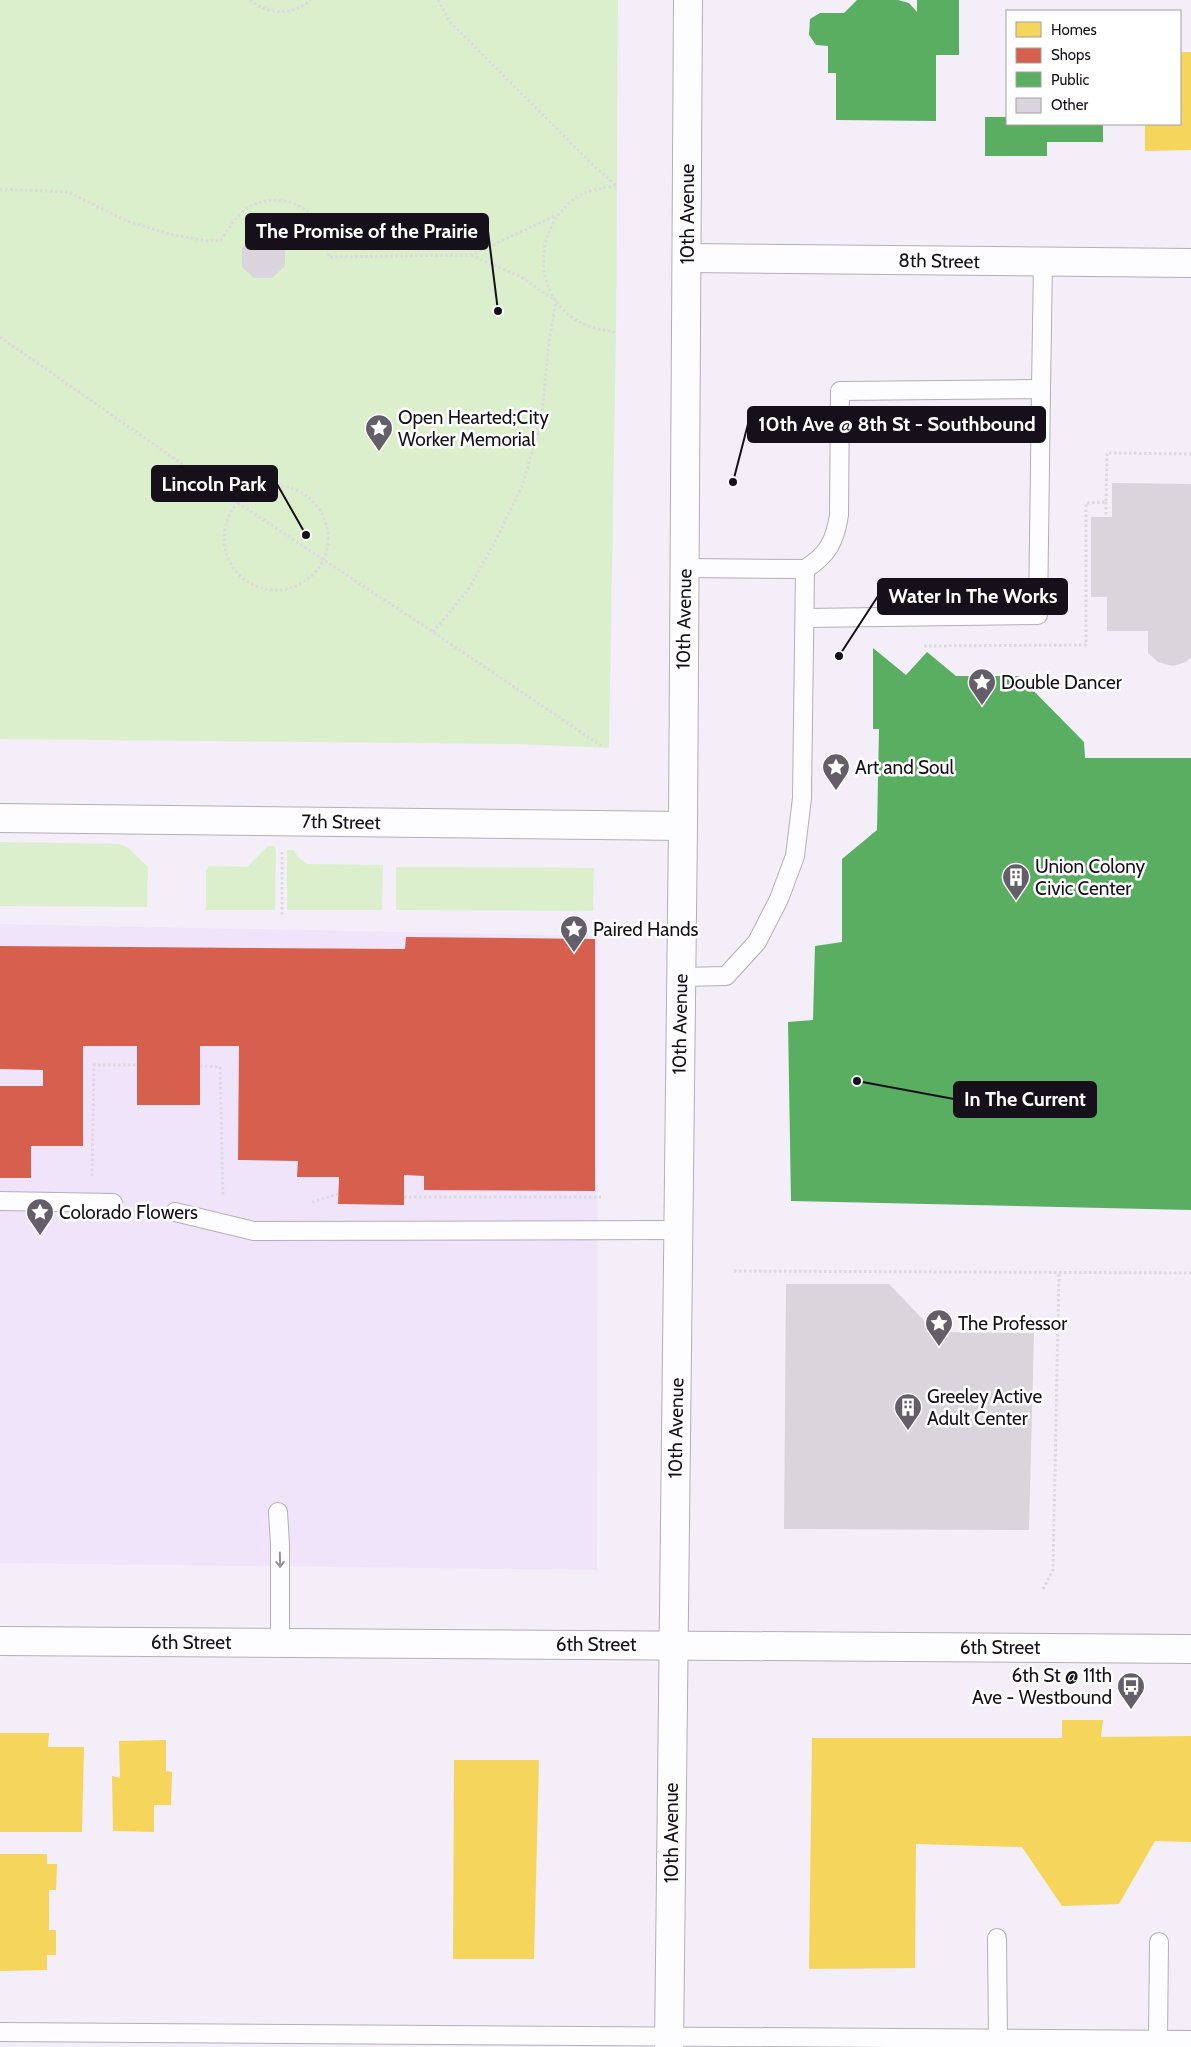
<svg xmlns="http://www.w3.org/2000/svg" width="1191" height="2047" font-family="Cabin,sans-serif">
<rect width="100%" height="100%" fill="#f3eef8"/>
<polygon fill="#f0e4fb" points="0,924 598,936 597,1570 0,1563"/>
<g fill="#dcefcd">
<polygon points="0,0 618,0 616,332 609,748 517,744 0,739"/>
<polygon points="0,842 119,844 127,847 148,867 147,907 0,906"/>
<polygon points="268,846 274,846 276,850 275,910 206,910 206,870 209,866 247,867"/>
<polygon points="287,850 294,850 297,856 307,864 383,865 382,910 287,910"/>
<polygon points="396,867 594,868 593,911 396,910"/>
</g>
<g fill="#f6d55c">
<polygon points="1180,52 1191,52 1191,150 1145,151 1145,124 1180,124"/>
<polygon points="1062,1720 1103,1720 1101,1737 1191,1736 1191,1842 1155,1841 1119,1904 1062,1906 1022,1847 916,1844 915,1968 809,1969 812,1738 1062,1738"/>
<polygon points="0,1733 49,1733 48,1747 84,1747 82,1832 0,1832"/>
<polygon points="166,1740 166,1771 172,1772 171,1805 154,1805 154,1832 113,1831 112,1776 120,1778 119,1741"/>
<polygon points="454,1760 539,1760 534,1959 453,1959"/>
<polygon points="0,1854 47,1854 47,1864 57,1864 56,1890 49,1890 49,1930 56,1930 56,1955 47,1955 47,1970 0,1971"/>
</g>
<polygon fill="#d6604d" points="406,937 595,939 595,1191 424,1190 424,1176 404,1175 404,1205 338,1204 339,1177 297,1177 298,1161 238,1160 239,1046 200,1046 200,1105 137,1105 137,1046 83,1046 83,1146 31,1146 31,1178 0,1178 0,1086 43,1086 43,1070 0,1069 0,946 405,949"/>
<g fill="#5aae61">
<polygon points="857,0 898,0 909,3 917,12 917,0 959,0 959,55 936,55 936,121 836,120 836,73 828,73 828,46 816,45 809,35 810,19 820,13 844,13"/>
<polygon points="985,117 1007,117 1007,124 1103,124 1103,142 1047,142 1047,156 985,156"/>
<polygon points="873,648 906,675 927,652 956,676 1019,676 1084,742 1085,758 1191,758 1191,1210 791,1201 788,1022 813,1020 815,946 842,942 842,859 877,830 879,729 873,729"/>
</g>
<g fill="#dad4dc">
<polygon points="254,237 274,237 285,250 285,266 272,278 254,278 242,267 242,248"/>
<polygon points="1112,483 1191,484 1191,657 1186,662 1173,666 1158,662 1148,653 1148,631 1107,631 1107,597 1091,597 1091,517 1112,517"/>
<polygon points="786,1284 889,1284 935,1332 1034,1333 1029,1530 784,1529"/>
</g>
<g fill="none" stroke-linecap="round" stroke-linejoin="round">
<g stroke="#b3afb8" stroke-width="20">
<g id="service">
<polyline points="1041,389 1043,262"/>
<path d="M805 569C828 555 835 541 839 515L840 391 1041 389 1038 615 805 618"/>
<polyline points="681,977 726,976 757,942 779,899 795,856 802,798 805,569 684,568"/>
<polyline points="0,1201 113,1203"/>
<polyline points="175,1212 254,1231 678,1230"/>
<polyline points="278,1512 280,1544 280,1642"/>
<polyline points="997,1938 998,2039"/>
<polyline points="0,2032 1191,2040"/>
<polyline points="1158,2040 1159,1942"/>
</g>
</g>
<g stroke="#b3afb8" stroke-width="30">
<g id="minor">
<polyline points="687,258 1191,263"/>
<polyline points="0,818 683,826"/>
<polyline points="0,1641 1191,1649"/>
<polyline points="669,2047 683,826 688,0"/>
</g>
</g>
<g stroke="#dcdade" stroke-width="3" stroke-dasharray="2.5 2.5" stroke-linecap="butt">
<path d="M250 0C268 15 292 16 311 0"/>
<polyline points="438,0 450,22 593,165 617,186"/>
<path d="M616 186C601 188 585 190 573 200 535 229 532 290 573 318 586 327 601 330 616 332"/>
<path d="M0 189 68 192 127 221 169 234 208 241 221 240C230 226 240 210 255 204 282 193 314 207 326 234 328 240 328 250 329 257L471 255 557 215"/>
<polyline points="0,337 238,503 433,632 603,747"/>
<circle cx="276" cy="538" r="52"/>
<polyline points="1106,502 1106,517"/>
<polyline points="433,632 468,590 496,540 522,486 541,422 549,343 556,301 521,277 471,255"/>
<polyline points="924,646 1086,645 1086,503 1106,502 1107,453 1191,454"/>
<polyline points="282,852 282,917"/>
<polyline points="200,1066 220,1067 223,1196"/>
<polyline points="92,1176 94,1065 137,1065"/>
<polyline points="404,1197 601,1197"/>
<polyline points="312,1202 338,1194"/>
<polyline points="734,1271 1191,1273"/>
<polyline points="1043,1589 1053,1570 1059,1273"/>
</g>
<use href="#service" stroke="#fdfcfe" stroke-width="18"/>
<use href="#minor" stroke="#fdfcfe" stroke-width="28"/>
</g>
<defs><path id="oneway-shaft" d="M-6 0H5M1.5-3L5.5 0L1.5 3" fill="none" stroke-width="1.6" stroke-linecap="round" stroke-linejoin="round" transform="scale(1.25)"/></defs>
<use stroke="#959297" href="#oneway-shaft" transform="translate(280 1560) rotate(89)"/>
<defs>
<g id="sight-pin" transform="scale(1.4375)"><path d="M0 17L-7.5 6A9.5 9.5 0 1 1 7.5 6Z" fill="#635e67" stroke="#fff"/><path d="M0-6L1.8-2.2L6-1.7L2.9 1.2L3.7 5.4L0 3.3L-3.7 5.4L-2.9 1.2L-6-1.7L-1.8-2.2Z" fill="#fff"/></g>
<g id="building-pin" transform="scale(1.4375)"><path d="M0 17L-7.5 6A9.5 9.5 0 1 1 7.5 6Z" fill="#635e67" stroke="#fff"/><path d="M-4-6H4V6H1V3H-1V6H-4ZM-2.5-4.3h1.7v1.8h-1.7ZM.8-4.3h1.7v1.8H.8ZM-2.5-1h1.7V.8h-1.7ZM.8-1h1.7V.8H.8Z" fill="#fff"/></g>
<g id="bus-pin" transform="scale(1.4375)"><path d="M0 17L-7.5 6A9.5 9.5 0 1 1 7.5 6Z" fill="#635e67" stroke="#fff"/><path d="M-5-6H5V4H4V6H2V4H-2V6H-4V4H-5ZM-3.5-4V0h7V-4ZM-3.5 1.2v1.5H-2V1.2ZM2 1.2v1.5H3.5V1.2Z" fill="#fff"/></g>
</defs>
<g fill-rule="evenodd">
<use href="#sight-pin" x="379" y="428"/>
<use href="#sight-pin" x="982" y="682"/>
<use href="#sight-pin" x="836" y="767"/>
<use href="#building-pin" x="1016" y="877"/>
<use href="#sight-pin" x="574" y="929"/>
<use href="#sight-pin" x="40" y="1212"/>
<use href="#sight-pin" x="939" y="1323"/>
<use href="#building-pin" x="908" y="1407"/>
<use href="#bus-pin" x="1131" y="1686"/>
</g>
<g text-anchor="middle" dominant-baseline="central" stroke-width="5" stroke-linejoin="round" paint-order="stroke">
<g font-size="19" fill="#151019" stroke="#fff">
<text transform="translate(687 214) rotate(-90)">10th Avenue</text>
<text transform="translate(939 261) rotate(1)">8th Street</text>
<text transform="translate(684 619) rotate(-89)">10th Avenue</text>
<text transform="translate(341 822) rotate(1)">7th Street</text>
<text transform="translate(680 1024) rotate(-89)">10th Avenue</text>
<text transform="translate(676 1428) rotate(-89)">10th Avenue</text>
<text x="191" y="1642">6th Street</text>
<text x="596" y="1644">6th Street</text>
<text x="1000" y="1647">6th Street</text>
<text transform="translate(671 1833) rotate(-90)">10th Avenue</text>
</g>
<g font-size="19" fill="#151019" stroke="#fff" text-anchor="start">
<text x="398" y="417">Open Hearted;City<tspan x="398" dy="22">Worker Memorial</tspan></text>
<text x="1001" y="682">Double Dancer</text>
<text x="855" y="767">Art and Soul</text>
<text x="1035" y="866">Union Colony<tspan x="1035" dy="22">Civic Center</tspan></text>
<text x="593" y="929">Paired Hands</text>
<text x="59" y="1212">Colorado Flowers</text>
<text x="958" y="1323">The Professor</text>
<text x="927" y="1396">Greeley Active<tspan x="927" dy="22">Adult Center</tspan></text>
<text x="1112" y="1675" text-anchor="end">6th St @ 11th<tspan x="1112" dy="22">Ave - Westbound</tspan></text>
</g>
</g>
<path fill="none" stroke="#151019" stroke-width="2" d="M498 311L488 231M733 482L748 424M306 535L277 484M839 656L878 596M857 1081L954 1099"/>
<g fill="#151019" stroke="#fff" stroke-width="2">
<circle cx="498" cy="311" r="5"/>
<circle cx="733" cy="482" r="5"/>
<circle cx="306" cy="535" r="5"/>
<circle cx="839" cy="656" r="5"/>
<circle cx="857" cy="1081" r="5"/>
</g>
<g fill="#151019" stroke="#151019" stroke-width="2">
<rect x="246" y="214" width="242" height="35" rx="5"/>
<rect x="748" y="407" width="297" height="35" rx="5"/>
<rect x="152" y="466" width="125" height="35" rx="5"/>
<rect x="878" y="579" width="189" height="35" rx="5"/>
<rect x="954" y="1082" width="142" height="35" rx="5"/>
</g>
<g font-size="20" text-anchor="middle" font-weight="bold" fill="#fff">
<text x="367" y="238">The Promise of the Prairie</text>
<text x="897" y="431">10th Ave @ 8th St - Southbound</text>
<text x="214" y="491">Lincoln Park</text>
<text x="973" y="603">Water In The Works</text>
<text x="1025" y="1106">In The Current</text>
</g>
<rect x="1006" y="10" width="175" height="115" fill="#ffffff" stroke="#a19fa3"/>
<rect x="1016" y="22" width="25" height="15" fill="#f6d55c" stroke="#a19fa3"/>
<text x="1051" y="35" font-size="15" fill="#151019">Homes</text>
<rect x="1016" y="48" width="25" height="15" fill="#d6604d" stroke="#a19fa3"/>
<text x="1051" y="60" font-size="15" fill="#151019">Shops</text>
<rect x="1016" y="72" width="25" height="15" fill="#5aae61" stroke="#a19fa3"/>
<text x="1051" y="85" font-size="15" fill="#151019">Public</text>
<rect x="1016" y="98" width="25" height="15" fill="#dad4dc" stroke="#a19fa3"/>
<text x="1051" y="110" font-size="15" fill="#151019">Other</text>
</svg>
